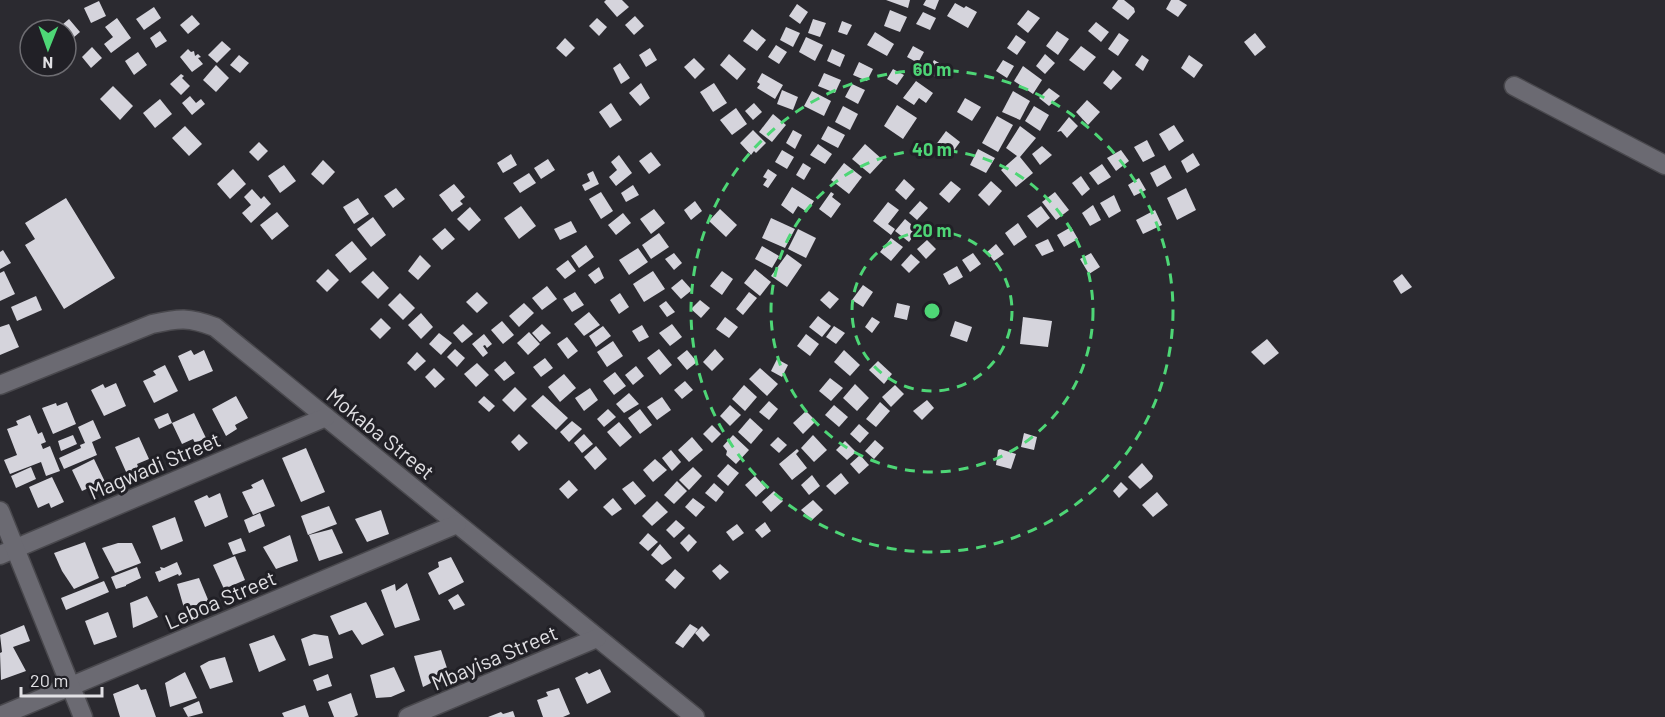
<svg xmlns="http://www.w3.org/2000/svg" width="1665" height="717" font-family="Barlow,sans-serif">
<rect width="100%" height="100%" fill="#2b2a30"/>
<g fill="#d5d4dc">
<polygon points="606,0 622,0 629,7 617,17 604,2"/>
<polygon points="886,0 910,0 908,8"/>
<polygon points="926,0 939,0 935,10 923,5"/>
<polygon points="1118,0 1124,0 1134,8 1135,12 1128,20 1112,8"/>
<polygon points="1171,0 1179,0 1187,5 1178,17 1166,9"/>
<polygon points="99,1 106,16 91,23 84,8"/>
<polygon points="955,3 964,8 966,6 977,12 968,28 947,16"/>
<polygon points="797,4 808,12 800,24 789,16"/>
<polygon points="154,7 161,18 144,30 136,19"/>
<polygon points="890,10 907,17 900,32 884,26"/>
<polygon points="1028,10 1040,18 1028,33 1017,24"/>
<polygon points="923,12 936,18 930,30 916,24"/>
<polygon points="192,15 200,24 188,34 180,25"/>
<polygon points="635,16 644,26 634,35 625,25"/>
<polygon points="117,18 131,38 111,53 104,44 113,37 105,27"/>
<polygon points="597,18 607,27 599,36 589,26"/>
<polygon points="69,19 80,32 66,44 66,30 56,30"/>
<polygon points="813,19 826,23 820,37 808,33"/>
<polygon points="842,21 852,25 847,35 838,32"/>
<polygon points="1096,22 1109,32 1101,42 1088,31"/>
<polygon points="786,27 800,33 793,47 780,40"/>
<polygon points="752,29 766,40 757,51 743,41"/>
<polygon points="160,31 167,41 156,48 150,38"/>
<polygon points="1057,31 1069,39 1058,55 1046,46"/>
<polygon points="875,32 894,44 887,56 867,45"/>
<polygon points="1119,33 1129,40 1118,56 1108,49"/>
<polygon points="1255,33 1266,47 1255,56 1244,42"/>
<polygon points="1016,35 1026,42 1017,55 1007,48"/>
<polygon points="806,37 823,45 815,61 799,52"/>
<polygon points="565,38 575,48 566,57 556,48"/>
<polygon points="222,41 231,49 217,63 208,55"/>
<polygon points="776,45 787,52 779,64 768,57"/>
<polygon points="913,46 924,52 918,63 907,57"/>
<polygon points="1081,46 1096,57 1084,71 1069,60"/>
<polygon points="92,47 102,58 91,68 82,57"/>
<polygon points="650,48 657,60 646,67 639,55"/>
<polygon points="188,49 191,52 194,51 195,56 198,54 201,57 198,58 203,64 192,72 180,57"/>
<polygon points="832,49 845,55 840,67 827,61"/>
<polygon points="138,52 147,65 134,75 125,61"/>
<polygon points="729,54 746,69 737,80 720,65"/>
<polygon points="1045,54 1055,63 1045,74 1036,66"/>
<polygon points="239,55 249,63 240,73 230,65"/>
<polygon points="1142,55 1149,60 1143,71 1135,65"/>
<polygon points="1189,55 1203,65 1194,78 1181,68"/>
<polygon points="694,58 705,69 695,79 684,67"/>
<polygon points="934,60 946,67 939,79 927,72"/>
<polygon points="1003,60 1014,66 1007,78 996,71"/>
<polygon points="859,62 873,69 867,81 853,75"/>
<polygon points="620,63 630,78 621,84 613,68"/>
<polygon points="216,65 229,78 216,92 203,80"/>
<polygon points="1023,66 1042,80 1033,94 1014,81"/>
<polygon points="893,69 904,75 897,85 887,79"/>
<polygon points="1113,70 1122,78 1111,90 1103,83"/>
<polygon points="762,73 783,85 775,99 757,88 760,84 757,82"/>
<polygon points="824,73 841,80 835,93 818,86"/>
<polygon points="181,74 184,76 182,78 190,86 181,95 170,84"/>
<polygon points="916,81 933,93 926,103 919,98 914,105 903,98"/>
<polygon points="641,83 650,98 640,106 629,93"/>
<polygon points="714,83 727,103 713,112 700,92"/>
<polygon points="852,84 865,90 858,104 845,97"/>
<polygon points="113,86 133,106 120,120 100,99"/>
<polygon points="1049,88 1060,96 1049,106 1039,98"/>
<polygon points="782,90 798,97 793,110 777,104"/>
<polygon points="812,91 831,101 824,116 804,106"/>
<polygon points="1013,91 1030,101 1020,120 1002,112"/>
<polygon points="190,96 196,103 201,99 205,104 192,115 182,103"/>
<polygon points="965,98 981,107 972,121 957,112"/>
<polygon points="160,99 172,114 155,128 143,113"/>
<polygon points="1087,100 1100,112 1088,125 1076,112"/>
<polygon points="611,103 622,120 610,128 599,112"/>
<polygon points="754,103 762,112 753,120 745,111"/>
<polygon points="897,105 917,118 903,139 884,126"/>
<polygon points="843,106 858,114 850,130 835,122"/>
<polygon points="1034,106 1049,115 1040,131 1025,121"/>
<polygon points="736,108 747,124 732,135 720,120"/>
<polygon points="773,114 786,125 772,142 759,132"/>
<polygon points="997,116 1013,125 998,152 982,143"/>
<polygon points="1069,117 1078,126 1067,138 1061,131 1057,132"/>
<polygon points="1174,125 1184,141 1169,151 1159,134"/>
<polygon points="185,126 202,144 189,156 172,138"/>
<polygon points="828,126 845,135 838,148 821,139"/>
<polygon points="1020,126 1036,138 1020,157 1033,173 1016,187 1001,170 1017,156 1006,148"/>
<polygon points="753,130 766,143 756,153 754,151 751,155 740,143"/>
<polygon points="793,130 802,135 795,149 786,143"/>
<polygon points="946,131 960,142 949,157 935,146"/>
<polygon points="1147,140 1155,156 1143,162 1134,147"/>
<polygon points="259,142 268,151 258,161 249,152"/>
<polygon points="818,144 832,154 825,164 810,155"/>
<polygon points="865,144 883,160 870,174 852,159"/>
<polygon points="1042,146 1052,155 1040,165 1032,154"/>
<polygon points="978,149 995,158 986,173 970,165"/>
<polygon points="782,150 794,157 787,169 775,162"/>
<polygon points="1121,150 1129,161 1116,171 1107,158"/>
<polygon points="651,152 661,165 649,174 639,161"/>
<polygon points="1193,153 1200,165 1187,173 1181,161"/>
<polygon points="511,154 517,165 503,173 497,163"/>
<polygon points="619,155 632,173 616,186 609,177 617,170 611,162"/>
<polygon points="548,159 555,170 541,179 534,168"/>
<polygon points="323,160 335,172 323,185 311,174"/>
<polygon points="803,163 811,168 804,180 796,175"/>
<polygon points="844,163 862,177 849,194 831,180"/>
<polygon points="1102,164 1111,177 1098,185 1089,173"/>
<polygon points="284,165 296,181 280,193 268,176"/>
<polygon points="1165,165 1172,178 1157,187 1150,173"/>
<polygon points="233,169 246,184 230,199 217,184"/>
<polygon points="768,169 777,175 768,188 763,185 767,179 763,177"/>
<polygon points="593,171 599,184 585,191 582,185 590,181 587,174"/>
<polygon points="529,173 536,183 520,193 513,183"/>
<polygon points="1081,176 1090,189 1082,196 1072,183"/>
<polygon points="1139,178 1146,190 1134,196 1128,185"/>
<polygon points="904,179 915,189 906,200 895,190"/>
<polygon points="951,181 961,189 949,203 939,194"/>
<polygon points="991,181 1002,191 989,206 978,195"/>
<polygon points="454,184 465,197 460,201 463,204 452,212 439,195"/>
<polygon points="633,185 639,195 626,202 621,193"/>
<polygon points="792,187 814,201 807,212 798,206 793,214 781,205"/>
<polygon points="396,188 405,199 393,208 384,196"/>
<polygon points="1186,188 1196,210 1177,220 1167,198"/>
<polygon points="252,189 261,199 264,196 271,204 251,223 242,213 251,205 244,197"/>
<polygon points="601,192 613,211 601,219 589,199"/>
<polygon points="831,192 834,194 832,197 841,204 831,218 819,209"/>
<polygon points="1055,192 1069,210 1056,220 1042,202"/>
<polygon points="1114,195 1121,211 1109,218 1100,203"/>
<polygon points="66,198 115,278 64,309 25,245 35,239 25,223"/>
<polygon points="358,198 369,214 354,224 343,207"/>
<polygon points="695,201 702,211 691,220 684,210"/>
<polygon points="920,201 928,208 917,220 909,213"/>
<polygon points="888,202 899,210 888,224 895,229 891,235 873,221"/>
<polygon points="1093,205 1101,220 1090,226 1082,213"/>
<polygon points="521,206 536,226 519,239 504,218"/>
<polygon points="1041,206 1050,218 1037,228 1027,216"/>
<polygon points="470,207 481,220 469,231 457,219"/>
<polygon points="654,209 665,223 651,234 640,219"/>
<polygon points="720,209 737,225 726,237 709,221"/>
<polygon points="1155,210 1162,225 1143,234 1136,220"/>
<polygon points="277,212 289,226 272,240 260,225"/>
<polygon points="623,213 631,223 616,235 608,225"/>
<polygon points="373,217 386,235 371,247 357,229"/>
<polygon points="771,218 795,229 785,248 762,238"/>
<polygon points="905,219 918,230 909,242 895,231"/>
<polygon points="571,221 577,232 560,240 554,229"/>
<polygon points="1018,223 1027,237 1014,246 1005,233"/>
<polygon points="1071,227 1078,239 1064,247 1057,235"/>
<polygon points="445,228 455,239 442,250 432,239"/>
<polygon points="798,229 816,238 806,258 788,249"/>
<polygon points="659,233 669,247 651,259 642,245"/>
<polygon points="891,238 903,247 891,261 880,252"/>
<polygon points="1048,239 1054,251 1042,256 1035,245"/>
<polygon points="927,240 936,249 926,259 917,249"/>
<polygon points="352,241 367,259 350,273 335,255"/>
<polygon points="996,244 1004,254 994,261 987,252"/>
<polygon points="586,245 594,257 579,268 571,256"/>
<polygon points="762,246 779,256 772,268 755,259"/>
<polygon points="638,248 648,262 629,275 619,260"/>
<polygon points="3,250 11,263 0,269 0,252"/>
<polygon points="674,253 682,263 674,270 665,259"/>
<polygon points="973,253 981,264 970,272 962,260"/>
<polygon points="1091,253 1100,267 1089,274 1080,259"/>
<polygon points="787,254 802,265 787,287 771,276"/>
<polygon points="911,254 920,262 909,273 901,265"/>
<polygon points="420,255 431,266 418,280 408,271"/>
<polygon points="568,260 576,271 565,279 556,269"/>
<polygon points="957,266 963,277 949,285 943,274"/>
<polygon points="599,267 604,278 595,284 588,275"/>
<polygon points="328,269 339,280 327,292 316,281"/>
<polygon points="755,269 771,282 760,296 744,283"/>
<polygon points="4,271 15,294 0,301 0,273"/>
<polygon points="373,271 389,288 378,299 361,282"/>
<polygon points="653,271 665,289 644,302 633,284"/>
<polygon points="722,271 733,279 722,295 710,286"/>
<polygon points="1402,274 1412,287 1401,294 1393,281"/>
<polygon points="682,279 692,290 681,299 671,288"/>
<polygon points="863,285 873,292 863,307 852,300"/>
<polygon points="547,286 557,299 542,310 532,298"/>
<polygon points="829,291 839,299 830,309 820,300"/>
<polygon points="477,292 488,303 477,313 466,302"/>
<polygon points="575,292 584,305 572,312 563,299"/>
<polygon points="749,292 757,298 743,315 736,309"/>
<polygon points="400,293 415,308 403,320 388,305"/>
<polygon points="620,293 629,307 619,314 610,300"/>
<polygon points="36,296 42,310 17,321 11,307"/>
<polygon points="700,300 710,308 701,318 691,309"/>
<polygon points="666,301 675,312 667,317 659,306"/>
<polygon points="524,303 534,313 519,327 509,316"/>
<polygon points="897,303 910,306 907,320 894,317"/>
<polygon points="589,312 600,325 584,336 574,324"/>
<polygon points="421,313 433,327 421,339 408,325"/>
<polygon points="818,316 831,326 822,337 809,327"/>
<polygon points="725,317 738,327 729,338 716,329"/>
<polygon points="872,317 880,322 872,333 865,327"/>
<polygon points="1023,317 1052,321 1048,347 1020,344"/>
<polygon points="381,318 391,328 380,339 370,329"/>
<polygon points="502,321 514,335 503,344 491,330"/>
<polygon points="955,321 972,327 967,342 950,336"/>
<polygon points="9,324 19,347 0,355 0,327"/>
<polygon points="463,324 473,334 462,343 453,333"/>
<polygon points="542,324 551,333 540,342 532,333"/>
<polygon points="672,324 682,337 670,346 659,333"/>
<polygon points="642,325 649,337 639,342 632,331"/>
<polygon points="603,326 611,336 596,347 589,336"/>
<polygon points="834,326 845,333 836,344 826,337"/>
<polygon points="529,332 540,344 528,355 517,343"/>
<polygon points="439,333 452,343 441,355 429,344"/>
<polygon points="484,334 492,344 487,348 485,345 483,346 488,353 483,357 472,344"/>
<polygon points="806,334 819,344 810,356 797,346"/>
<polygon points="567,337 578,351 568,359 557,344"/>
<polygon points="1267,339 1279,353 1264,365 1251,352"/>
<polygon points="613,341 623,356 607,367 597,352"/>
<polygon points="455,349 465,358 457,367 447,357"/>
<polygon points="659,349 672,365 660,375 647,358"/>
<polygon points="715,349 724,359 712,371 703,362"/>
<polygon points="191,350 194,355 204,350 213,371 189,381 178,356"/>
<polygon points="687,350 697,362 687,370 677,358"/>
<polygon points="844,350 860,365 850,376 834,362"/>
<polygon points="417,352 426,361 415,371 407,363"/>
<polygon points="545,358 553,368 541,377 533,367"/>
<polygon points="777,359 788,365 782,377 771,371"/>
<polygon points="505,361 515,373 504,381 494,370"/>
<polygon points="878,361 892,374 884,384 869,370"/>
<polygon points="477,363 489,375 476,387 464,374"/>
<polygon points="165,365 178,391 154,403 143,381 156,375 153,371"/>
<polygon points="636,366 644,376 633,385 625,375"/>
<polygon points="434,368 445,379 435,388 425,377"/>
<polygon points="760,368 778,384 767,396 749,379"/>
<polygon points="615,372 626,386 614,395 603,381"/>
<polygon points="564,374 576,388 560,402 548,387"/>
<polygon points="830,378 843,388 831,401 819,391"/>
<polygon points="685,381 693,390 682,399 674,390"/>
<polygon points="116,383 126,406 104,416 91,390 103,384 105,388"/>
<polygon points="855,384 869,398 857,411 843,398"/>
<polygon points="744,385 757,397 745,411 732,399"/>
<polygon points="895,385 904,394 891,407 882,397"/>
<polygon points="515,387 527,399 514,412 502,400"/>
<polygon points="590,388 598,400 584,411 575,398"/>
<polygon points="629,393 639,404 624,413 616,404"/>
<polygon points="543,395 568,418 556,430 531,406"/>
<polygon points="236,396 248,418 235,425 237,429 226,436 212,409"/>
<polygon points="484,396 495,406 489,412 478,402"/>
<polygon points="662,397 671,410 657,420 647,407"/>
<polygon points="927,400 934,408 922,420 913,411"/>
<polygon points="769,401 778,409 769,420 759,412"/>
<polygon points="67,402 76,424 53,434 42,408 56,403 57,406"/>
<polygon points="880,402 890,411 876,427 866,419"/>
<polygon points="730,405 741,415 730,426 720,416"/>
<polygon points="834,405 848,417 839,427 825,415"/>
<polygon points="608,409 616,417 604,427 597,419"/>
<polygon points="640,409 652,425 640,434 628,418"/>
<polygon points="806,411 816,421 803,434 793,423"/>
<polygon points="168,413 172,423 159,429 154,419"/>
<polygon points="194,413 206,438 195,443 193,439 182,444 172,423"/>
<polygon points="30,415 38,434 42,432 46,442 41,444 43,449 50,446 60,471 46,476 41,462 10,474 4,460 17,455 7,429 18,425 16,421"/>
<polygon points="750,418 763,430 751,444 738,432"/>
<polygon points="93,420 101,438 92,442 97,455 64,469 59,458 81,448 80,445 85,443 78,427"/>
<polygon points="572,421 582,429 569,442 560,432"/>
<polygon points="619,422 632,437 620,447 607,432"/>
<polygon points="859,424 869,433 860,443 850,434"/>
<polygon points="712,425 721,434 712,443 703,434"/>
<polygon points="1024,433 1037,437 1034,450 1021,447"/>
<polygon points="519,434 528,443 519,451 511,442"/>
<polygon points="584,434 593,444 582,453 574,443"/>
<polygon points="73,435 77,444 61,451 58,441"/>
<polygon points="733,435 749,450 736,464 726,455 727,451 723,446"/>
<polygon points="813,435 827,450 814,462 801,448"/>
<polygon points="139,437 149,459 137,464 139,469 127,474 115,447"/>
<polygon points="692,437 703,450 689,462 678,450"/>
<polygon points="778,437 787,445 779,453 770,445"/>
<polygon points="875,440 884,448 874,459 865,451"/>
<polygon points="845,441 856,452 847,460 836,450"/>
<polygon points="596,446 607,459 595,470 584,457"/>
<polygon points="306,448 325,492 301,502 282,458"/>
<polygon points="797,449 799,451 796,454 807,468 792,480 779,464"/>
<polygon points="1000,449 1016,454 1011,469 996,465 998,450"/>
<polygon points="671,450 681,462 672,471 662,458"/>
<polygon points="860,455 869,465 859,474 850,464"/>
<polygon points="94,459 106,484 95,489 93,486 82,491 72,470"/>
<polygon points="655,459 667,470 653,482 643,470"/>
<polygon points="1142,463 1153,476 1152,479 1140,489 1128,477"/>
<polygon points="728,464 739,473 728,486 717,476"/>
<polygon points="31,467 36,479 16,488 11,476"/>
<polygon points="693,467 702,476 689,490 679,480"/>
<polygon points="841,473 849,483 835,495 826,486"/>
<polygon points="812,475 820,486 809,495 801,485"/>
<polygon points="755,476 766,488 756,497 745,485"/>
<polygon points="52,477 64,502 51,508 49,503 38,508 29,487"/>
<polygon points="263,479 275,506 253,515 242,492 253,488 251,485"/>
<polygon points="569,480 578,490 568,499 559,489"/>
<polygon points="633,481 646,496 635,505 622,489"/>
<polygon points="677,481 687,491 674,504 664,495"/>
<polygon points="1121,482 1128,489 1119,498 1113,491"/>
<polygon points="714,483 724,492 716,502 705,493"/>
<polygon points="774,491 783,501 771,512 762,502"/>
<polygon points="1157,492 1168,505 1153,517 1142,505"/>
<polygon points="220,493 228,517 205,527 194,501 207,495 209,498"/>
<polygon points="613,498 622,509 612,516 603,507"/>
<polygon points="693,498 705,507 696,517 685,507"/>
<polygon points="813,500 823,510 812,520 801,510"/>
<polygon points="657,501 668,512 652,526 642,516"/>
<polygon points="329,506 337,524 308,535 301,516"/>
<polygon points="381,510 389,534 367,542 355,519"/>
<polygon points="260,513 265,526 249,533 244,520"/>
<polygon points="175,517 183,541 161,550 152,526"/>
<polygon points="676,520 685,528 674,538 666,530"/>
<polygon points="765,522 771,531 762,538 755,530"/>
<polygon points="737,524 744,533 733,541 726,532"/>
<polygon points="332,529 343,553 319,561 309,535"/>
<polygon points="648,533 658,542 648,551 639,543"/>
<polygon points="689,534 697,542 688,552 680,543"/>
<polygon points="290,535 298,561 276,569 263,547"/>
<polygon points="241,538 246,551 233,555 228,543"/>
<polygon points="85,542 99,578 74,589 62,571 54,553"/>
<polygon points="118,543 132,543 141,563 115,573 102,548"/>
<polygon points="660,544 672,558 662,565 651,555"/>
<polygon points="235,556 245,580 224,589 213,565"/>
<polygon points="451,557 464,582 439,595 428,573 439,567 438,562"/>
<polygon points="177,562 182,574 179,576 178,574 159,582 155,572 161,570 160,567 164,568"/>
<polygon points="720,564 729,572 720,580 712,571"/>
<polygon points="137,567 141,578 126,585 126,586 116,589 111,577"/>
<polygon points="675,569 685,578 675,589 665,580"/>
<polygon points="199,578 209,602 184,608 177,584"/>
<polygon points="104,581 109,592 66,610 61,598"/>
<polygon points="407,583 420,620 395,628 381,590 395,584 396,591"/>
<polygon points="458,594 465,605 454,610 448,600"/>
<polygon points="147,596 158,617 133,628 130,603"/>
<polygon points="366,602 384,635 362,645 352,630 339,635 330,616"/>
<polygon points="108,612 117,637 94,645 85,621"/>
<polygon points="690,624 698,629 683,648 675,643"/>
<polygon points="24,625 30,641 13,647 26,671 1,680 0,653 2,652 0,635"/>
<polygon points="702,626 710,635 703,642 695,633"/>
<polygon points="314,634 328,636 333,658 309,666 301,639"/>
<polygon points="274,635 286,660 259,672 249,644"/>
<polygon points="441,650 449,674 423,687 414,656"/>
<polygon points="225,657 233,682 210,689 200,666 209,661"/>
<polygon points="394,667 405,691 391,697 376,698 370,675"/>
<polygon points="600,669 611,692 587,704 575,678 587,672 589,674"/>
<polygon points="185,672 197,698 170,707 165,683"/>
<polygon points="328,674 332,686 317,691 313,680"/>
<polygon points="138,684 141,690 146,689 156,717 120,717 113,694"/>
<polygon points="559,688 570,714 563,717 543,717 537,700 548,696 546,692"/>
<polygon points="351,693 358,715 354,717 334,717 328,702"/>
<polygon points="199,701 203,713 188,717 183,708"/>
<polygon points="305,705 309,717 284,717 282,713"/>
<polygon points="513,711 515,717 488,717 501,712 503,714"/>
</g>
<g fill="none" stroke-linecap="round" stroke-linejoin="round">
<g stroke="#49484d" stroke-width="21">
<g id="street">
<polyline points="1514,86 1665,165"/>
<path d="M0 385 152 324C179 318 189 317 215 327L695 717"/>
<polyline points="0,555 326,417"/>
<polyline points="0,716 457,524"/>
<polyline points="408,717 597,638"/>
</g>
</g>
<g stroke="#49484d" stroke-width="21">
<polyline id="secondary" points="0,511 83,717"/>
</g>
<use href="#street" stroke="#6b6a72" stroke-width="18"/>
<use href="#secondary" stroke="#6b6a72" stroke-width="18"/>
</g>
<g fill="none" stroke="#4ed676" stroke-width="3" stroke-dasharray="10 8">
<circle cx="932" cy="311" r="80"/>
<circle cx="932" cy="311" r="161"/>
<circle cx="932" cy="311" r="241"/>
</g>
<g text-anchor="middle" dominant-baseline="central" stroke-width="6" stroke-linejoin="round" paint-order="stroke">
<g font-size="21" fill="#e1e0e4" stroke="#212026">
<text transform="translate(381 433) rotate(39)">Mokaba Street</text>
<text transform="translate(154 465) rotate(-23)">Magwadi Street</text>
<text transform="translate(220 599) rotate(-23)">Leboa Street</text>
<text transform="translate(494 657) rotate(-23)">Mbayisa Street</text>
</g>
</g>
<circle cx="932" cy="311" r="9" fill="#4ed676" stroke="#212026" stroke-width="3"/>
<g font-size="18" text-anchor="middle" font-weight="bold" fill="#4ed676" stroke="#212026" stroke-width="6" stroke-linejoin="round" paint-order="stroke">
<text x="932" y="76">60 m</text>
<text x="932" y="156">40 m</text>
<text x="932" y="237">20 m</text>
</g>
<g transform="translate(48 48) rotate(181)"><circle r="28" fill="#212026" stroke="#6e6d72" stroke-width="1.5"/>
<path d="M0-4.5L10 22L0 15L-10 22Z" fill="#4ed676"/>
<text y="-9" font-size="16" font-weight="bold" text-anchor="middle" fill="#e1e0e4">N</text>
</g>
<path d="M21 687v9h81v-9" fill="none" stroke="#e1e0e4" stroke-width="3"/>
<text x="30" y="687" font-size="18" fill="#e1e0e4" stroke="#212026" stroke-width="4.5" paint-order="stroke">20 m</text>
</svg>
